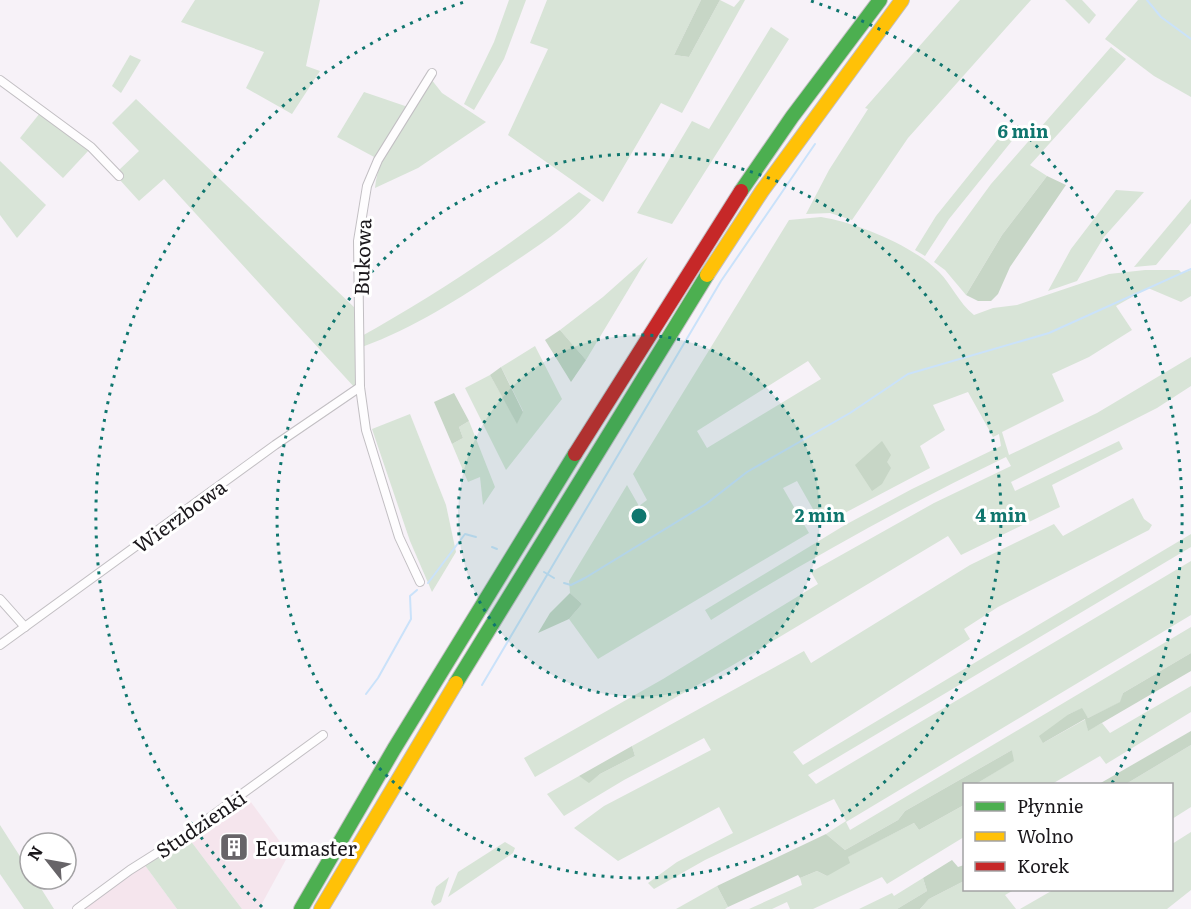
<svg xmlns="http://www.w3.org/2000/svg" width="1191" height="909" font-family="Literata,serif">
<rect width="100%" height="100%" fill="#f7f2f8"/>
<g fill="#f5e5ed">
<polygon points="245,794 289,854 259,909 242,909 187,836"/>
<polygon points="144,864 177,909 81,909"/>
</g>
<g fill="#d8e4d7" fill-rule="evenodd">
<polygon points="195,0 320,0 306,66 320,71 292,114 246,88 264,52 181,22"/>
<polygon points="509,0 526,0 504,59 474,110 464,104 494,42"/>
<polygon points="547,0 701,0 674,55 689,57 720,0 734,7 740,0 745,0 682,113 661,103 603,202 508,135 548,49 530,43"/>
<polygon points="960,0 1031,0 908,138 852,220 830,213 806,214 829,170 868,109 865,108"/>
<polygon points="1065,0 1082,0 1096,15 1089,24"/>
<polygon points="1138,0 1191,0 1191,97 1154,76 1105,39"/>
<polygon points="771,27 789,39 672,224 637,213 692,121 709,129"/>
<polygon points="1111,47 1126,59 1030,165 1047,176 1002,235 966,295 945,270 934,262 991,184"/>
<polygon points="130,55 141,60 121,93 112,86"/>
<path d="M431 79 442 93 486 122 418 168 375 188C379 148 411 112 431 79Z"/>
<polygon points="364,92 408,107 376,158 337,137"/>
<polygon points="136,99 356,309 355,388 164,179 139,201 119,179 123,176 119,170 139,151 112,123"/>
<polygon points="40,113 89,150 63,178 20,138"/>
<polygon points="1006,129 1015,137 949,219 925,256 915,250 936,216"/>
<polygon points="0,161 46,205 17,238 0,215"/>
<polygon points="1116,190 1144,192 1104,237 1077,281 1048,291 1071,249"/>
<path d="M579 192 591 200C567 228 535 248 505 268 459 299 414 328 362 347L360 337C436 295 510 245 579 192Z"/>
<polygon points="1191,199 1191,223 1156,265 1134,267"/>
<path d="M821 217C855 222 914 246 939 272 952 285 958 302 974 315L993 308 1017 305 1109 274 1145 270H1179L1182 273 1191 270V296L1181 302 1148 288 1116 306 1132 330 1089 357 1052 374 1064 401 1002 432 1009 455 1097 413 1191 357V386L1157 408 1011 482 1015 491 1119 441 1123 449 1052 485 1060 507 961 555 948 536 733 665 535 777 524 758 663 679 818 584 811 572 934 503 1011 466 1006 457C904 506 807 560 711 620L705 610 845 525 912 489 1001 446 999 434 993 437 968 392 933 405 945 430 920 446 930 468 822 525 797 481 783 488 809 533 598 659 569 619 582 604 570 593 569 581 627 485 639 506 647 500 633 474 789 220ZM808 361 821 379 707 448 697 431Z"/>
<polygon points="648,257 586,360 560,330 603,297"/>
<polygon points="535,346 562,399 506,470 465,388 490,375 517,423 523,411 501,367"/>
<polygon points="410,414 446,505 456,552 432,592 410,541 372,429"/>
<polygon points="469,421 495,487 483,505 480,477 468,482 452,444 463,438 459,427"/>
<polygon points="1133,498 1144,519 1152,525 1149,530 998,607 964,629 970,639 793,752 803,765 1191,534 1191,547 808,775 816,784 1191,561 1191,615 846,822 850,830 1191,627 1191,653 1123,693 1121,702 1088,718 1081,709 1069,714 1043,743 1086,719 1088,730 1102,723 1110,733 1191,686 1191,712 1106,764 1100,756 1052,784 976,784 1013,761 1012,750 905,811 898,820 845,850 826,834 846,821 834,799 705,860 654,889 648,883 677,862 733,833 719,807 618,861 574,828 604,806 711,750 704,738 624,780 564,816 547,794 579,776 589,782 600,774 635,756 632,746 804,651 811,663 970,565 1054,524 1063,536"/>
<polygon points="1191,745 1191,807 1172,819 1172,784 1126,784"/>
<polygon points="964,805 964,837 887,884 882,877 813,909 790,909 787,902 772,909 749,909 802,885 800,878 817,871 827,876 847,857 914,823 919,830"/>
<polygon points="0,825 30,872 30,879 35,879 54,909 24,909 0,874"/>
<polygon points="1191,832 1191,890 1167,909 1020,909 1053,890 1172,890 1172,844"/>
<polygon points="187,836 242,909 177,909 144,864"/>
<polygon points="505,842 515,848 513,853 448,897 458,872"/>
<polygon points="449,877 441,902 434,906 431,902 436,887"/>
<polygon points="923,878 927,891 897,909 859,909 892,893 894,896"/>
<polygon points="964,881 964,890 1014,890 1005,895 1016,909 920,909 929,899"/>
<polygon points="717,886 728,907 725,909 676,909"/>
</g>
<g fill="#c7d6c6">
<polygon points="701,0 720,0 689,57 674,55"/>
<polygon points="1047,176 1066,185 1010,267 998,294 991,301 978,301 966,295 1002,235"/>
<polygon points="560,330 586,360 571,382 545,340"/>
<polygon points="501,367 523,412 517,424 490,375"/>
<polygon points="454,393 469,421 459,427 463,438 452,444 434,402"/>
<polygon points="882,441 891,455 887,462 891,468 882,484 872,491 855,465"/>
<polygon points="570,593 582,604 569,619 538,633 550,613"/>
<polygon points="1191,653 1191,671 1088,731 1085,719 1043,743 1039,736 1069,714 1082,708 1088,718 1120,702 1123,693"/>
<polygon points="1191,731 1191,745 1126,784 1099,784"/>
<polygon points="632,746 635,756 600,774 589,783 579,776"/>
<polygon points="1012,750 1014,761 976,784 964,784 964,805 919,830 914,823 848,857 850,863 827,876 817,871 800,878 798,875 728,907 717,886 826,834 845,850 898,820 905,811"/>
<polygon points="952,860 958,867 964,865 964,881 929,899 920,909 897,909 927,891 923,878"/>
</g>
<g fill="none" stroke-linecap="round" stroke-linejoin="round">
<g stroke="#cae2fa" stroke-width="2">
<polyline points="1147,0 1161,17 1191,39"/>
<polyline points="492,547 497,549"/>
<polyline points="544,572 554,578"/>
<polyline points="428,583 465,534 476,537"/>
<polyline points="564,583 571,585 585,578 706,504 747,472 850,413 908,374 1049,333 1191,269"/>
<polyline points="482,685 721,281 815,144"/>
<polyline points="366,694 378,678 411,619 410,596 417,590"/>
</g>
<g stroke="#c2bfc3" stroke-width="10">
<g id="street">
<polyline points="0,80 91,147 119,176"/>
<polyline points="420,582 399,537 366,430 360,387 358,241 367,186 378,160 432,73"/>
<polyline points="0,599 25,627"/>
<polyline points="0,645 275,445 360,387"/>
<polyline points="77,909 130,870 187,834 323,735"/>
</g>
</g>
<g stroke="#c2bfc3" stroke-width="16">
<g id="fast">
<polyline points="741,191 792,117 880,0"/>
<polyline points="456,683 707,275"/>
<polyline points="301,909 394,749 575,454"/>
</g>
</g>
<g stroke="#c2bfc3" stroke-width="16">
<g id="slow">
<polyline points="707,275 762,191 902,0"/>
<polyline points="321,909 456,683"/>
</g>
</g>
<g stroke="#c2bfc3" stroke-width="16">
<polyline id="jam" points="575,454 741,191"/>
</g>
<use href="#street" stroke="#fefdfe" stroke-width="8"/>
<use href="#fast" stroke="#4caf50" stroke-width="14"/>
<use href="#slow" stroke="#ffc107" stroke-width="14"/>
<use href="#jam" stroke="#c62828" stroke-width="14"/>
</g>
<circle cx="639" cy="516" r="181" fill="#0f766e" fill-opacity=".12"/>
<g fill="none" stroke="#0f766e" stroke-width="3" stroke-dasharray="3 6">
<circle cx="639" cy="516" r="181"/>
<circle cx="639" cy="516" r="362"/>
<path d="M262 907A543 543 0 0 1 467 1M811 1A543 543 0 0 1 1112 783"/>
</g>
<defs>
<g id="building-square" transform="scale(1.5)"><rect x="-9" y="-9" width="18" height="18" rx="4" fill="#676468" stroke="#fff"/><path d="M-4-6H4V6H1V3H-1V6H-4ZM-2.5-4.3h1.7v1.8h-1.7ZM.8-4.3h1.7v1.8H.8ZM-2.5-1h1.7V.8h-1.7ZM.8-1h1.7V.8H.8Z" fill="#fff"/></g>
</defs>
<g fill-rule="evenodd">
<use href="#building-square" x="234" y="847"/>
</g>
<g text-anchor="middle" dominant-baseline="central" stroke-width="6" stroke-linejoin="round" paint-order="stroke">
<g font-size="20" fill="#1a171b" stroke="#fff">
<text transform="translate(361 257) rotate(-88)">Bukowa</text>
<text transform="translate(179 515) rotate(-36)">Wierzbowa</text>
<text transform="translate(200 823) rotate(-34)">Studzienki</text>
</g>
<g font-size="20" fill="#1a171b" stroke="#fff" text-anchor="start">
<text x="255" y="847">Ecumaster</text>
</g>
</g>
<circle cx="639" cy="516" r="9" fill="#0f766e" stroke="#fff" stroke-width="3"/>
<g font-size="18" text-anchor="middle" font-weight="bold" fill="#0f766e" stroke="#fff" stroke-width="6" stroke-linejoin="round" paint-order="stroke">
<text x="1023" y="138">6 min</text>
<text x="820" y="522">2 min</text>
<text x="1001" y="522">4 min</text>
</g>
<rect x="963" y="783" width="210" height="108" fill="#ffffff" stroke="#a3a2a4" stroke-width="1.5"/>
<rect x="975" y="802" width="30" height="9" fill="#4caf50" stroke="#a3a2a4" stroke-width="1.5"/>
<text x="1017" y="813" font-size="18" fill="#1a171b">Płynnie</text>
<rect x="975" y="832" width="30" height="9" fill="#ffc107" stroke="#a3a2a4" stroke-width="1.5"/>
<text x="1017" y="843" font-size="18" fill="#1a171b">Wolno</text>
<rect x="975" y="862" width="30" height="9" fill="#c62828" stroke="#a3a2a4" stroke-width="1.5"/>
<text x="1017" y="873" font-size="18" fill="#1a171b">Korek</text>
<g transform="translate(48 861) rotate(301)"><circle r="28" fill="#ffffff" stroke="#a3a2a4" stroke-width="1.5"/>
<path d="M0-4.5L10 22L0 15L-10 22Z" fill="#676468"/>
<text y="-9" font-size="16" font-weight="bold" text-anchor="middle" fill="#1a171b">N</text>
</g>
</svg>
